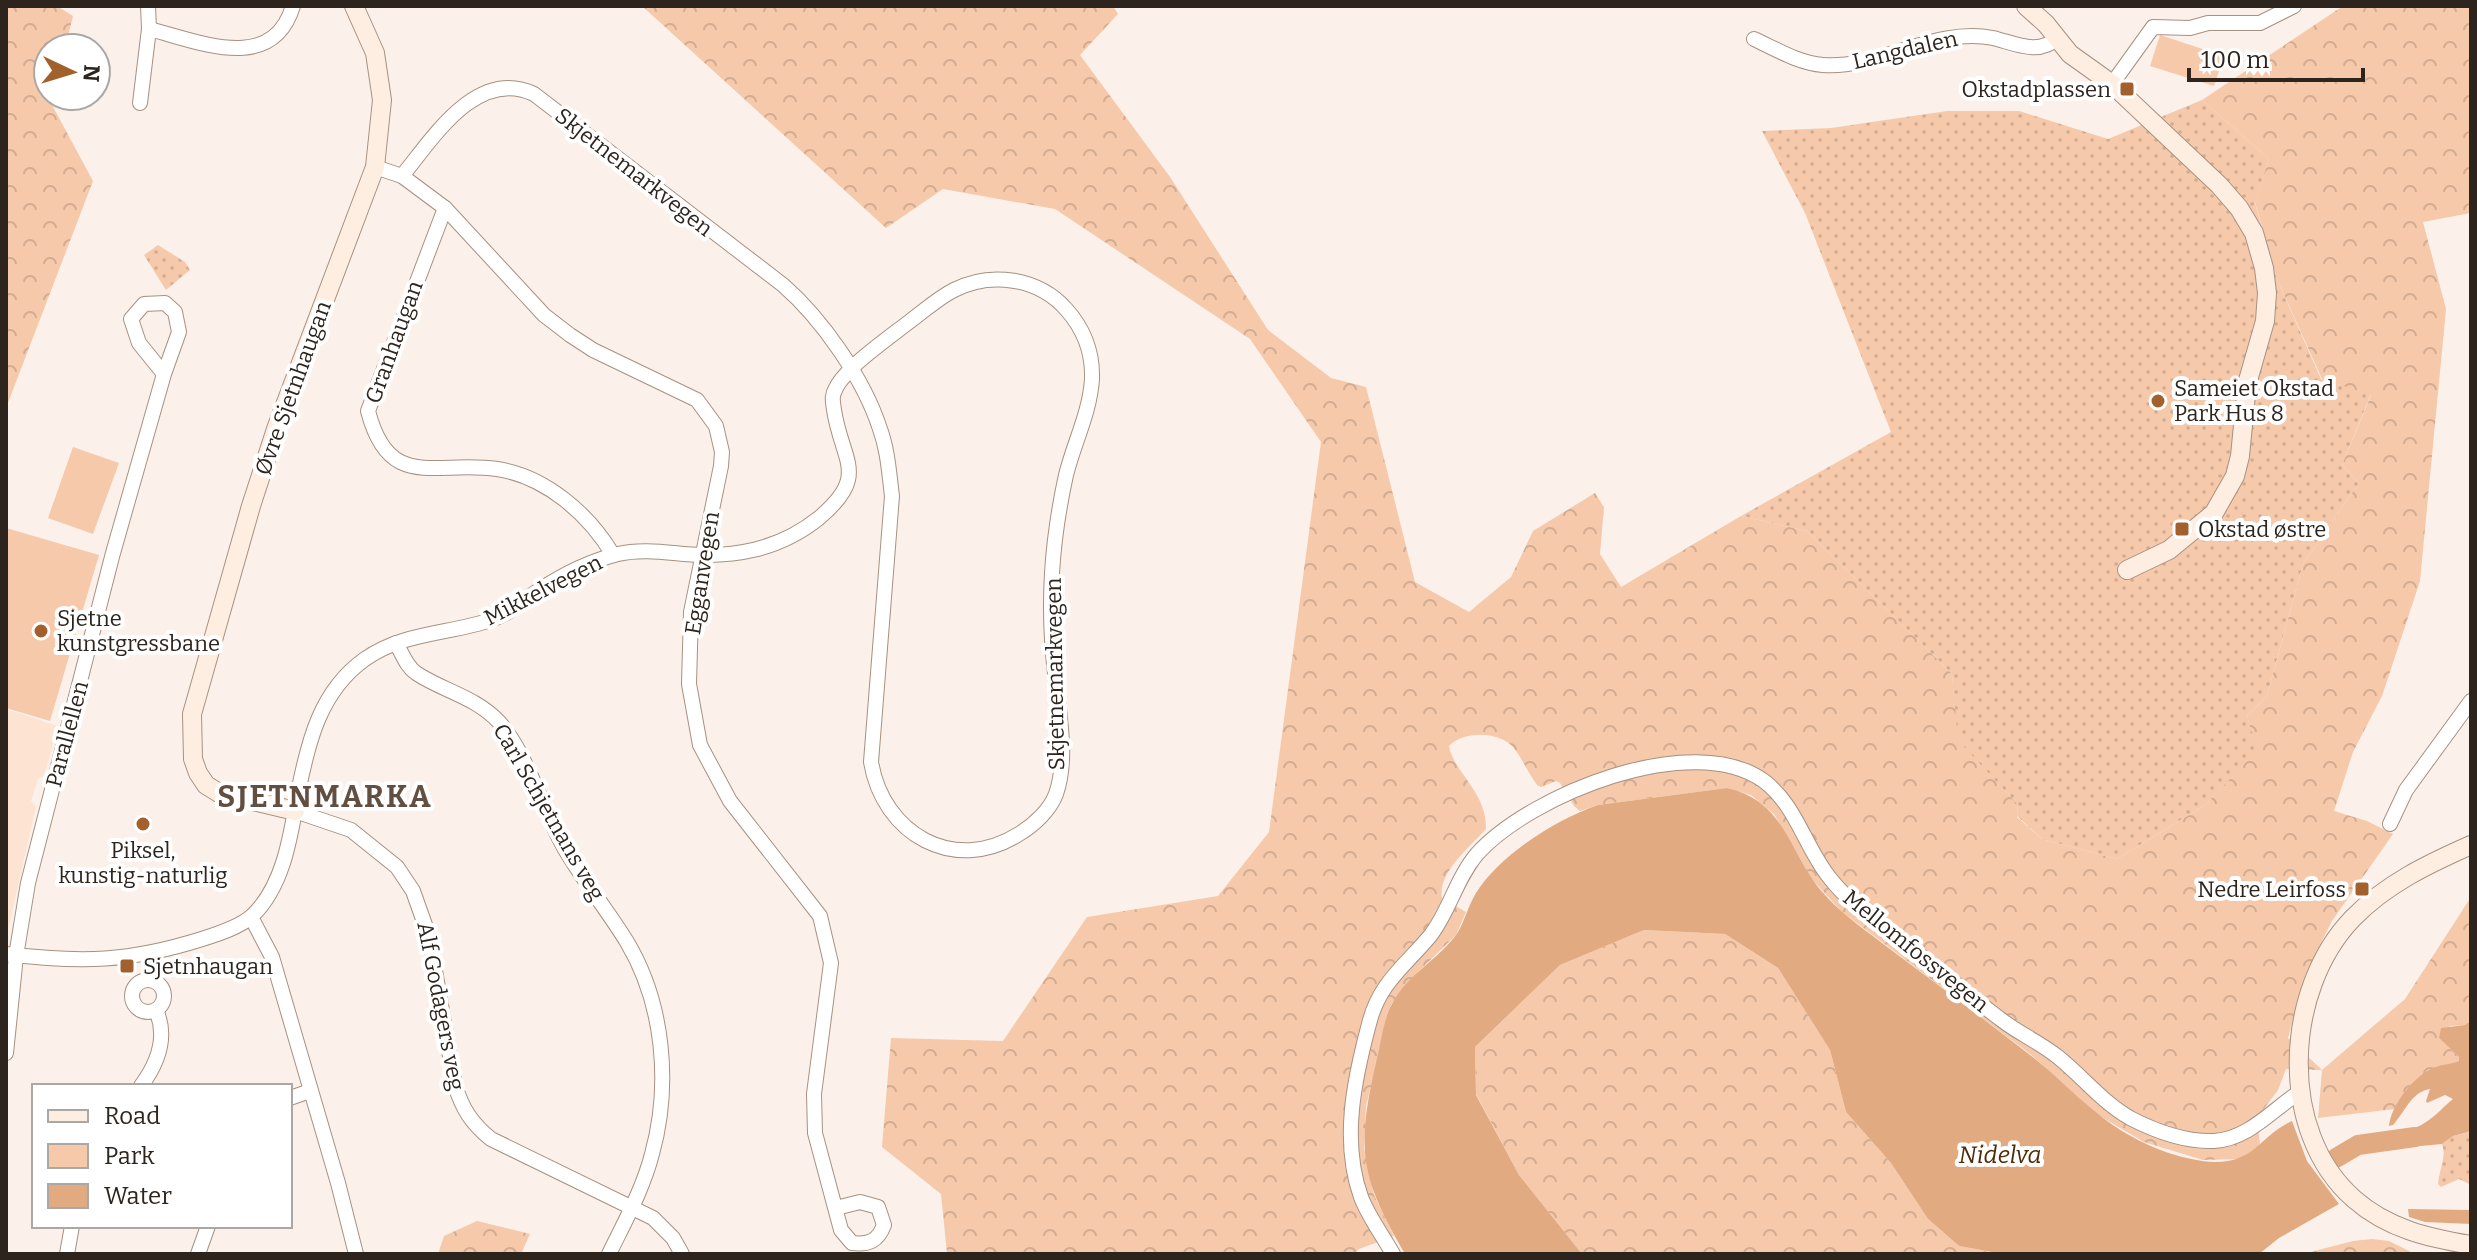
<svg xmlns="http://www.w3.org/2000/svg" width="2477" height="1260" font-family="Bitter,serif">
<defs>
<pattern id="green-dots" width="8" height="8" patternUnits="userSpaceOnUse" patternTransform="scale(2)"><rect width="8" height="8" fill="#f5c9aa"/><path d="M2 2h.1M6 6h.1" fill="none" stroke="#d2ac92" stroke-width="1.8" stroke-linecap="round"/></pattern>
<pattern id="forest-crowns" width="20" height="18" patternUnits="userSpaceOnUse" patternTransform="scale(2)"><rect width="20" height="18" fill="#f5c9aa"/><path d="M2 6a3 3 0 1 1 6 0M12 15a3 3 0 1 1 6 0" fill="none" stroke="#d2ac92"/></pattern>
</defs>
<rect width="100%" height="100%" fill="#fbf1ea"/>
<polygon fill="#fde4d2" points="6,709 58,726 44,776 38,779 31,801 36,807 6,939"/>
<g fill="url(#green-dots)">
<polygon points="2202,100 2269,159 2255,203 2277,279 2321,379 2371,394 2342,465 2359,483 2303,564 2267,696 2247,716 2258,751 2205,805 2117,859 2042,839 2017,816 2018,805 1957,740 1952,674 1807,531 1741,516 1891,432 1805,213 1762,131 1831,128 1947,111 2019,111 2108,139"/>
<polygon points="158,245 185,262 190,270 166,290 144,255"/>
<path d="M2471 1131V1185L2459 1179 2441 1187 2438 1184C2439 1170 2447 1156 2442 1144L2453 1136Z"/>
</g>
<g fill="url(#forest-crowns)">
<polygon points="6,6 57,6 73,16 65,48 48,48 48,96 54,96 52,105 93,181 6,408"/>
<path d="M642 6H1113L1118 14 1080 55 1170 177 1268 330 1331 378 1366 387 1415 582 1469 612 1511 577 1533 531 1595 493 1604 507 1600 554 1621 587 1741 516 1807 531 1952 674 1958 740 2018 805 2017 817 2042 839 2117 859 2205 805 2257 751 2247 716 2267 696 2303 564 2359 483 2342 465 2371 395 2322 379 2277 279 2255 202 2269 159 2202 100 2343 6H2471V213L2423 222 2446 309 2420 581 2382 696 2353 752 2334 811 2367 821 2393 834 2332 921 2307 971 2288 1038 2322 1070 2405 999 2471 897V1021L2465 1025 2450 1026 2439 1038 2459 1057V1061L2410 1086 2395 1109 2318 1118 2322 1070 2286 1069 2278 1090 2257 1118 2260 1144 2256 1150 2240 1159 2203 1160 2144 1142 2098 1115 2030 1054 1841 911 1811 878 1774 814 1751 795 1727 788 1598 805 1580 811 1574 806 1560 783 1556 781 1541 787 1537 785C1528 773 1522 758 1513 747 1498 731 1464 731 1449 746 1454 773 1487 792 1486 829 1471 846 1437 873 1442 898L1466 912 1456 935 1419 971 1392 1003 1366 1106 1364 1148 1374 1195 1394 1236 1359 1249 1354 1254H947L941 1194 882 1147 891 1038 1003 1041 1087 917 1218 896 1269 832 1321 442 1250 339 1055 209 943 189 886 228Z"/>
<polygon points="1644,930 1725,934 1778,968 1830,1050 1846,1112 1891,1163 1928,1219 1959,1246 2003,1254 1582,1254 1519,1175 1476,1094 1475,1047 1560,965"/>
<polygon points="477,1221 530,1234 521,1254 438,1254 444,1236"/>
<polygon points="2372,1239 2389,1241 2415,1254 2303,1254 2353,1241"/>
</g>
<g fill="#f5c9aa">
<polygon points="2160,35 2224,56 2214,86 2150,66"/>
<polygon points="73,447 119,463 93,534 48,518"/>
<polygon points="6,528 99,555 50,721 6,708"/>
</g>
<g fill="#e2aa81">
<path d="M1727 788C1788 802 1788 855 1825 895 1844 916 1868 932 1890 949 1937 984 1984 1019 2030 1055 2064 1081 2091 1114 2129 1135 2153 1149 2186 1161 2215 1162 2256 1162 2259 1136 2292 1121L2307 1161 2339 1204 2279 1238 2259 1254H2003L1959 1246 1928 1219 1891 1163 1846 1112 1830 1050 1778 968 1725 934 1644 930 1560 965 1475 1047 1476 1095 1519 1175 1582 1254H1405C1360 1177 1356 1149 1376 1063 1381 1044 1383 1021 1392 1004 1407 974 1440 959 1458 932 1465 920 1468 906 1476 893 1500 855 1555 820 1598 805Z"/>
<path d="M2471 1021V1131L2453 1136 2442 1144 2399 1148 2390 1141C2403 1129 2413 1131 2426 1122 2436 1116 2444 1106 2453 1099L2445 1095 2427 1103 2426 1101 2430 1089C2411 1092 2405 1112 2393 1125L2389 1126C2391 1106 2411 1080 2429 1070 2439 1064 2450 1065 2459 1061V1057L2439 1038 2441 1028 2465 1025Z"/>
<polygon points="2408,1209 2471,1210 2471,1224 2425,1222 2409,1217"/>
</g>
<g fill="none" stroke-linecap="round" stroke-linejoin="round">
<polyline stroke="#e2aa81" stroke-width="20" points="2336,1158 2358,1145 2415,1137"/>
<g stroke="#a79181" stroke-width="16">
<g id="street">
<polyline points="148,6 149,29"/>
<path d="M1754 39C1776 49 1798 63 1823 65 1880 69 1936 26 1993 38 2014 43 2039 56 2057 38"/>
<polyline points="2112,84 2153,27 2190,28 2208,23 2260,23 2294,6"/>
<path d="M140 103 149 29C198 41 272 75 293 6"/>
<path d="M375 167 402 176 445 208 544 315 570 335 593 350 697 400 716 426 722 452 721 466 691 612 689 684 700 745 730 801 820 916 831 963 814 1094 815 1133 841 1230 852 1243C869 1245 878 1241 884 1225L878 1207 860 1202 836 1208"/>
<path d="M445 208 368 411C389 492 435 460 497 469 545 476 589 514 613 555"/>
<path d="M396 643C402 653 406 666 416 673 443 691 476 697 499 722 527 753 544 814 566 851 585 883 608 911 627 942 664 1004 671 1085 652 1154 643 1189 625 1221 609 1254"/>
<path d="M295 811 351 830 397 867 413 891 429 936 455 1085C462 1108 471 1123 491 1139L653 1218 673 1238 682 1254"/>
<polyline points="2390,824 2406,790 2471,701"/>
<polyline points="251,917 272,957 338,1183 356,1254"/>
<path d="M6 954C82 963 129 962 202 939 218 934 240 927 252 916 284 886 291 834 298 793 308 742 320 691 365 659 404 632 449 634 491 620 509 614 523 601 538 591 562 575 590 561 618 554 640 549 662 552 684 554 734 558 779 550 819 518 870 475 842 462 834 410 833 401 831 397 836 388 840 379 850 370 857 363 874 348 892 335 909 322 924 311 938 298 954 290 991 271 1038 278 1066 309 1084 329 1093 351 1092 379 1090 412 1074 443 1066 475 1059 507 1054 540 1052 573 1050 606 1051 640 1055 673 1058 711 1069 756 1056 794 1050 810 1034 825 1019 834 954 875 883 834 871 762L892 496C889 473 888 451 880 429 864 379 822 319 783 285L534 94C477 67 433 138 402 176"/>
<circle cx="148" cy="996" r="16"/>
<polyline points="6,1053 16,956 28,883 113,553 164,374 179,332 175,312 165,303 144,304 131,319 139,343 164,374"/>
<path d="M141 1086C158 1063 168 1037 156 1010"/>
<polyline points="290,1098 310,1091"/>
<polyline points="67,1254 72,1226"/>
<polyline points="198,1254 208,1226"/>
<path d="M1393 1254C1383 1236 1368 1216 1361 1197 1341 1141 1354 1080 1369 1024 1379 983 1404 967 1430 936 1449 912 1456 879 1477 854 1530 795 1692 729 1764 781 1796 805 1805 847 1829 877 1848 902 1875 920 1900 939 1934 966 1968 995 2003 1021 2020 1034 2041 1043 2058 1057 2083 1077 2102 1102 2130 1118 2155 1131 2185 1142 2214 1141 2249 1139 2273 1109 2301 1091"/>
</g>
</g>
<g stroke="#a79181" stroke-width="20">
<g id="secondary">
<polyline points="2026,6 2046,24 2070,54 2112,84 2219,185 2239,208 2254,233 2264,268 2267,293 2265,321 2247,384 2240,456 2235,476 2214,513 2169,550 2127,570"/>
<polyline points="295,811 219,793 206,785 198,773 193,759 192,714 251,506 276,429 375,167 382,100 375,53 354,6"/>
<path d="M2471 845C2428 864 2386 884 2353 918 2284 989 2277 1132 2354 1199 2388 1229 2429 1238 2471 1245"/>
</g>
</g>
<use href="#street" stroke="#fff" stroke-width="14"/>
<use href="#secondary" stroke="#feeee2" stroke-width="18"/>
</g>
<g fill="#a2612c" stroke="#fff" stroke-width="3">
<rect x="2119" y="81" width="16" height="16" rx="4"/>
<circle cx="2158" cy="401" r="8"/>
<rect x="2174" y="521" width="16" height="16" rx="4"/>
<circle cx="41" cy="631" r="8"/>
<circle cx="143" cy="824" r="8"/>
<rect x="2354" y="881" width="16" height="16" rx="4"/>
<rect x="119" y="958" width="16" height="16" rx="4"/>
</g>
<g text-anchor="middle" dominant-baseline="central" stroke-width="8" stroke-linejoin="round" paint-order="stroke">
<g font-size="22" fill="#2d241d" stroke="#fff">
<text transform="translate(1905 50) rotate(-13)">Langdalen</text>
<text transform="translate(634 172) rotate(38)">Skjetnemarkvegen</text>
<text transform="translate(394 342) rotate(-70)">Granhaugan</text>
<text transform="translate(293 388) rotate(-70)">Øvre Sjetnhaugan</text>
<text transform="translate(702 573) rotate(-81)">Egganvegen</text>
<text transform="translate(543 590) rotate(-27)">Mikkelvegen</text>
<text transform="translate(1055 674) rotate(-91)">Skjetnemarkvegen</text>
<text transform="translate(67 734) rotate(-75)">Parallellen</text>
<text transform="translate(549 812) rotate(60)">Carl Schjetnans veg</text>
<text transform="translate(1916 951) rotate(39)">Mellomfossvegen</text>
<text transform="translate(441 1006) rotate(79)">Alf Godagers veg</text>
</g>
<g font-size="22" fill="#2d241d" stroke="#fff" text-anchor="start">
<text x="2111" y="89" text-anchor="end">Okstadplassen</text>
<text x="2174" y="388">Sameiet Okstad<tspan x="2174" dy="25">Park Hus 8</tspan></text>
<text x="2198" y="529">Okstad østre</text>
<text x="57" y="618">Sjetne<tspan x="57" dy="25">kunstgressbane</tspan></text>
<text x="143" y="850" text-anchor="middle">Piksel,<tspan x="143" dy="25">kunstig-naturlig</tspan></text>
<text x="2346" y="889" text-anchor="end">Nedre Leirfoss</text>
<text x="143" y="966">Sjetnhaugan</text>
</g>
<g font-size="24" font-style="italic" fill="#502b0a" stroke="#fff">
<text x="2000" y="1155">Nidelva</text>
</g>
<g font-size="30" font-weight="bold" letter-spacing="2" fill="#634f41" stroke="#fff">
<text x="325" y="797">SJETNMARKA</text>
</g>
</g>
<rect width="2477" height="1260" fill="none" stroke="#2d241d" stroke-width="16"/>
<rect x="32" y="1084" width="260" height="144" fill="#ffffff" stroke="#aba7a5" stroke-width="2"/>
<rect x="48" y="1110" width="40" height="12" fill="#feeee2" stroke="#aba7a5" stroke-width="2"/>
<text x="104" y="1124" font-size="24" fill="#2d241d">Road</text>
<rect x="48" y="1144" width="40" height="24" fill="#f5c9aa" stroke="#aba7a5" stroke-width="2"/>
<text x="104" y="1164" font-size="24" fill="#2d241d">Park</text>
<rect x="48" y="1184" width="40" height="24" fill="#e2aa81" stroke="#aba7a5" stroke-width="2"/>
<text x="104" y="1204" font-size="24" fill="#2d241d">Water</text>
<g transform="translate(72 72) rotate(94)"><circle r="38" fill="#ffffff" stroke="#aba7a5" stroke-width="2"/>
<path d="M0-6L14 30L0 20L-14 30Z" fill="#a2612c"/>
<text y="-12" font-size="22" font-weight="bold" text-anchor="middle" fill="#2d241d">N</text>
</g>
<path d="M2189 68v12h174v-12" fill="none" stroke="#2d241d" stroke-width="4"/>
<text x="2201" y="68" font-size="24" fill="#2d241d" stroke="#ffffff" stroke-width="6" paint-order="stroke">100 m</text>
</svg>
